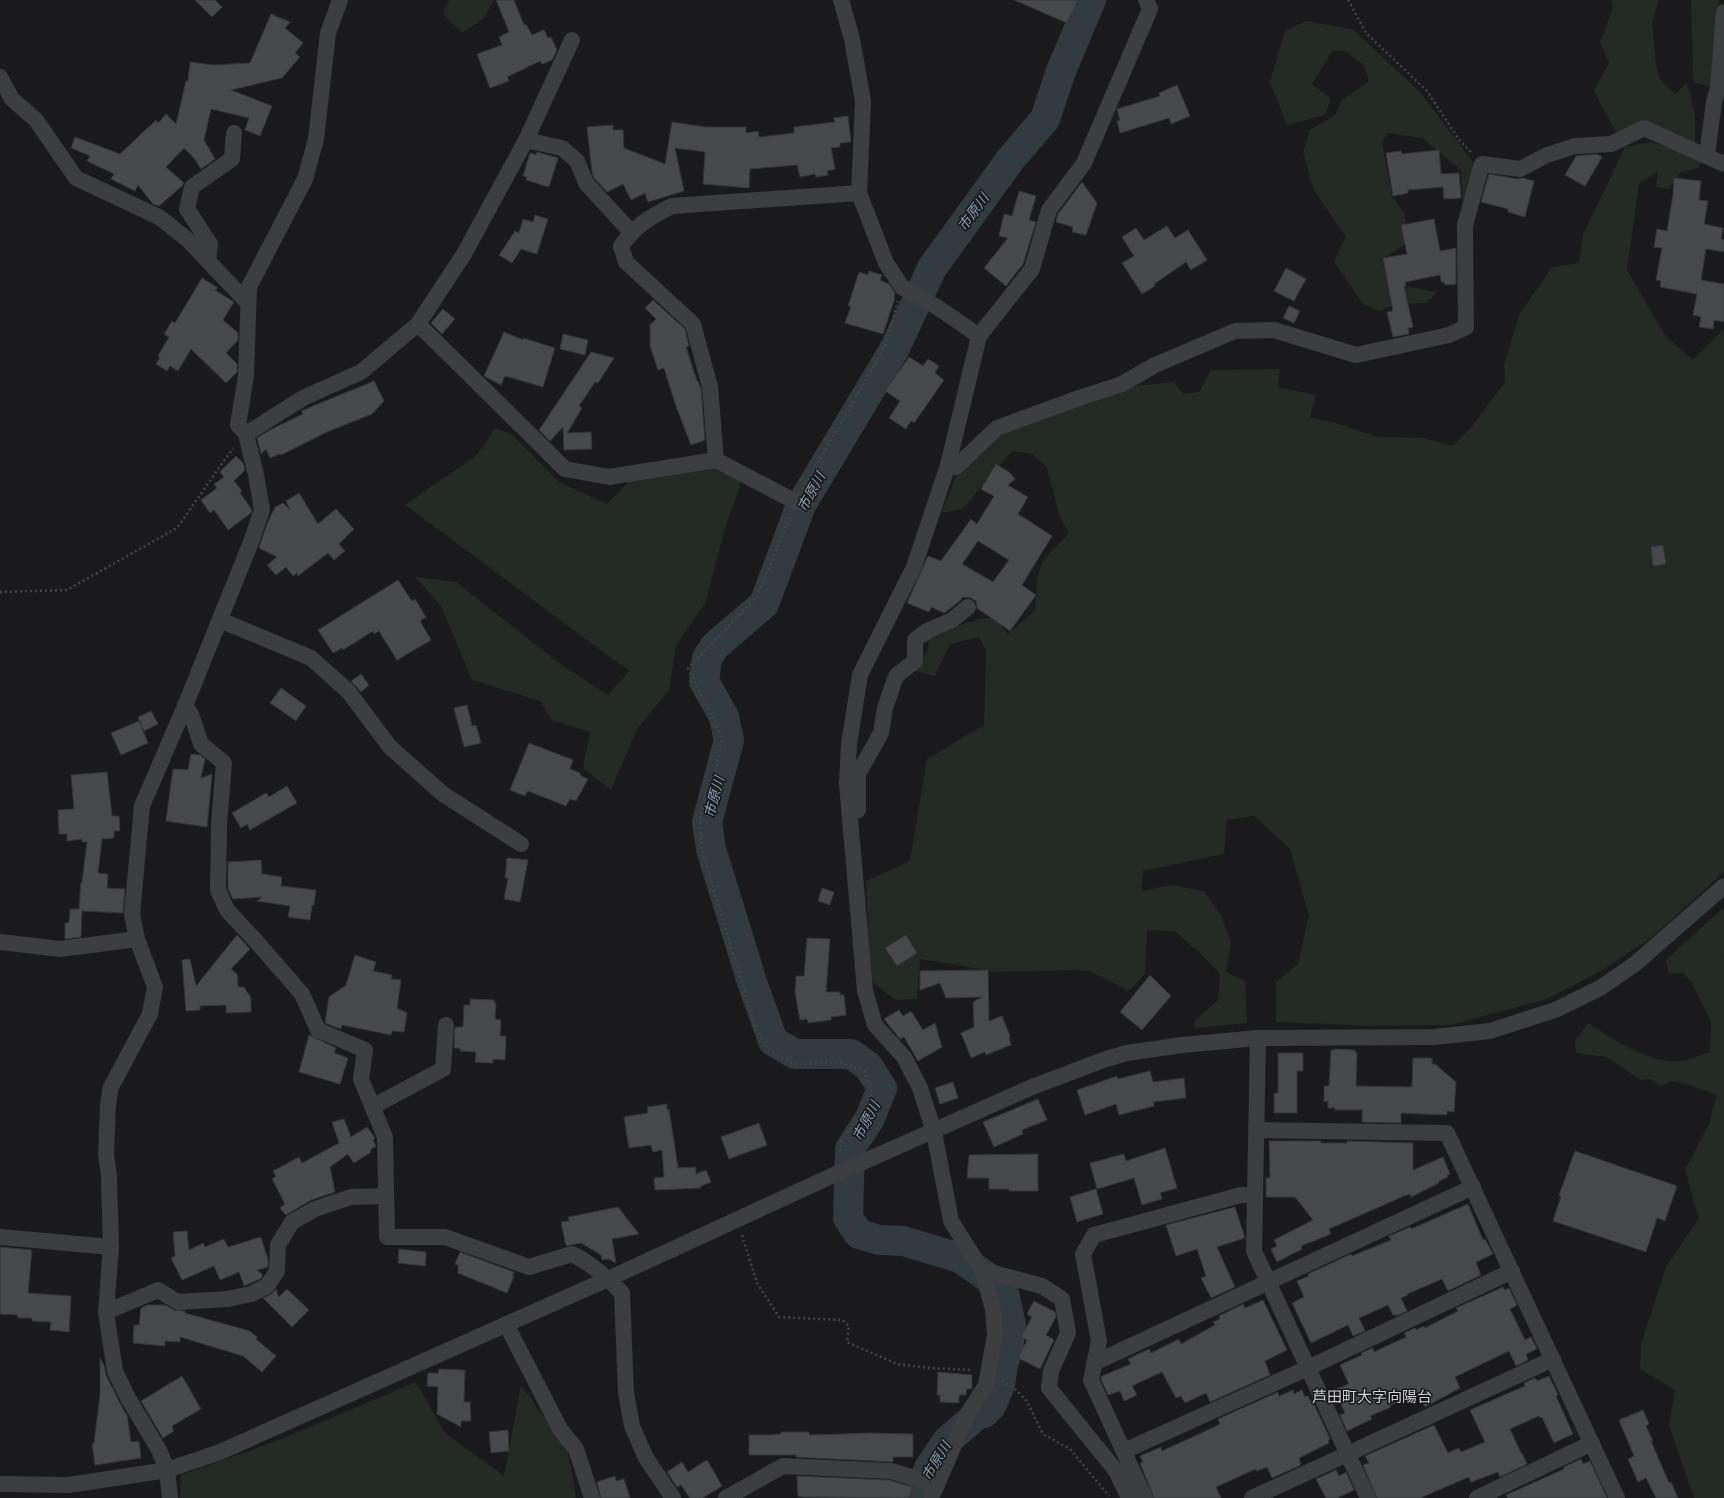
<svg xmlns="http://www.w3.org/2000/svg" width="1724" height="1498" font-family="'Space Grotesk','Noto Sans JP',sans-serif">
<rect width="100%" height="100%" fill="#1a1a1c"/>
<g fill="#222a23">
<polygon points="449,0 494,0 483,19 462,33 443,14"/>
<polygon points="1611,0 1659,0 1652,22 1656,65 1660,80 1675,94 1687,83 1695,114 1695,144 1648,122 1617,134 1594,91 1609,63 1600,42 1613,8"/>
<polygon points="1691,0 1719,0 1714,88 1693,82"/>
<polygon points="1306,21 1352,29 1419,91 1476,166 1465,204 1462,199 1461,170 1422,138 1387,133 1382,143 1392,196 1405,214 1406,244 1382,259 1389,290 1409,287 1437,292 1427,303 1394,304 1380,311 1364,305 1334,262 1346,237 1314,190 1303,153 1310,130 1335,115 1342,100 1369,81 1363,64 1345,51 1333,50 1312,84 1331,99 1325,115 1287,125 1270,82 1285,31"/>
<polygon points="1651,142 1677,149 1702,161 1698,168 1681,172 1669,189 1656,187 1658,171 1639,184 1627,270 1666,337 1693,360 1724,329 1724,872 1650,939 1596,974 1547,999 1451,1025 1376,1026 1276,1022 1276,982 1298,964 1309,916 1290,849 1254,816 1227,820 1224,854 1143,871 1141,891 1171,885 1204,891 1221,915 1231,942 1226,972 1245,981 1247,1023 1194,1028 1195,1020 1218,1000 1220,974 1203,956 1175,931 1147,930 1145,974 1129,991 1090,971 1072,970 992,972 953,964 920,959 917,999 896,1000 870,980 866,881 910,861 927,759 984,725 986,650 979,637 950,644 935,676 911,670 927,652 930,634 984,618 996,619 1008,634 1035,610 1037,577 1044,559 1069,533 1060,518 1047,467 1032,454 1012,451 963,509 941,513 963,460 999,436 1065,408 1127,387 1173,382 1184,394 1199,392 1211,370 1280,369 1278,387 1316,395 1310,417 1332,422 1377,437 1424,438 1453,446 1472,426 1505,382 1504,364 1519,315 1552,267 1579,263 1583,235 1625,147"/>
<polygon points="495,428 513,435 559,482 607,504 630,480 709,465 742,480 724,531 706,602 676,646 669,690 637,729 611,790 583,768 590,732 551,720 540,701 472,680 441,606 415,577 456,582 559,663 608,695 629,671 405,505 477,455"/>
<path d="M1724 907V955L1723 956 1724 959V1498H1694L1669 1425 1675 1390 1640 1369 1641 1344 1666 1267 1699 1218 1685 1170 1709 1124 1717 1095 1686 1084 1671 1081 1660 1087 1651 1079 1641 1080 1607 1057 1576 1053 1575 1041 1588 1023C1612 1038 1650 1065 1681 1061 1690 1059 1701 1055 1710 1052L1711 1021 1691 981 1683 973 1669 974 1666 960Z"/>
<polygon points="416,1382 445,1433 504,1476 521,1385 568,1450 576,1498 180,1498 181,1475 279,1440"/>
</g>
<g fill="none" stroke-linecap="round" stroke-linejoin="round">
<polyline stroke="#313a3f" stroke-width="30" points="917,1498 929,1468 948,1440 977,1415 984,1413 991,1406 1000,1385 1003,1365 1009,1343 1011,1325 1003,1288 960,1258 903,1241 879,1240 859,1234 848,1218 850,1149 870,1118 882,1088 868,1066 851,1054 795,1054 773,1041 752,982 711,849 707,822 729,740 724,717 704,681 707,658 715,646 764,604 801,505 895,348 932,268 1010,160 1045,119 1061,71 1091,0"/>
</g>
<g fill="#47484c" stroke="#343538" fill-rule="evenodd">
<polygon points="195,0 215,0 222,7 212,17"/>
<polygon points="496,0 514,0 524,25 526,24 532,35 544,30 548,38 551,37 557,50 552,60 542,64 540,61 507,77 509,81 490,88 477,54 502,45 499,37 509,32"/>
<polygon points="1014,0 1078,0 1067,23"/>
<polygon points="271,14 290,22 285,28 303,43 295,53 300,57 282,78 231,90 272,106 260,136 245,130 249,118 211,109 204,140 215,159 201,169 195,159 184,148 166,167 184,183 182,186 159,206 153,204 138,185 135,191 111,179 114,174 87,161 90,156 71,148 75,137 120,154 156,120 158,123 166,114 176,124 186,81 188,81 190,62 213,65 250,63"/>
<polygon points="1177,85 1190,116 1171,124 1169,118 1120,133 1117,121 1120,120 1117,109 1160,96 1159,93"/>
<polygon points="848,116 851,142 840,143 840,147 831,148 835,169 827,171 828,175 816,177 815,174 800,177 797,165 750,169 749,188 703,184 705,152 675,148 684,191 648,202 645,193 631,200 623,184 607,192 594,178 592,172 587,127 613,125 613,130 623,130 624,148 665,164 672,122 706,127 746,127 746,133 758,131 759,137 794,133 794,127 835,122 834,118"/>
<polygon points="1439,150 1441,174 1459,173 1461,198 1444,199 1443,187 1408,190 1408,193 1393,196 1386,153 1401,151 1402,154"/>
<polygon points="537,152 558,158 549,187 526,180 527,177 523,176 530,153 536,155"/>
<polygon points="1597,154 1602,157 1585,186 1565,175 1576,156"/>
<polygon points="1489,174 1517,179 1523,178 1534,181 1525,217 1508,212 1508,209 1481,202"/>
<polygon points="1674,178 1701,181 1699,200 1708,201 1704,224 1723,228 1721,239 1724,239 1724,252 1706,249 1701,280 1724,284 1724,322 1714,320 1713,329 1699,327 1701,317 1693,315 1697,294 1660,287 1661,281 1656,280 1662,248 1654,247 1657,229 1667,231 1673,194"/>
<polygon points="1082,182 1097,203 1086,235 1072,232 1073,227 1056,222 1058,214"/>
<polygon points="1019,191 1036,196 1029,220 1036,222 1023,264 1006,286 984,268 1008,238 999,236 1004,214 1012,216"/>
<polygon points="535,215 548,219 537,254 521,249 512,263 499,255 515,231 519,233 523,219 533,222"/>
<polygon points="1434,219 1440,251 1456,248 1456,284 1445,285 1444,282 1441,282 1440,275 1405,282 1406,286 1404,287 1413,327 1408,328 1409,334 1393,337 1387,312 1393,311 1383,258 1407,254 1401,225"/>
<polygon points="1167,226 1175,238 1188,230 1207,260 1191,270 1186,262 1154,284 1155,286 1142,294 1122,263 1134,256 1122,237 1136,228 1144,240"/>
<polygon points="1286,268 1306,279 1294,301 1274,291"/>
<polygon points="869,271 882,275 880,280 889,284 895,293 894,298 895,298 883,334 845,323 851,306 848,306 859,272 868,275"/>
<polygon points="202,278 218,288 215,290 234,302 223,320 238,333 238,340 226,353 237,364 237,372 226,383 191,349 178,371 170,366 167,371 156,364 160,358 158,356 169,337 164,334 172,321 175,323"/>
<polygon points="653,300 685,329 689,346 686,347 697,381 698,381 701,389 705,440 691,445 676,406 664,368 658,370 650,346 650,325 656,319 645,308"/>
<polygon points="1289,306 1300,311 1294,323 1283,318"/>
<polygon points="443,309 455,319 442,334 431,323"/>
<polygon points="504,332 523,340 523,338 555,348 543,387 505,376 501,385 484,376"/>
<polygon points="563,334 588,340 585,355 560,349"/>
<polygon points="591,352 614,358 598,383 595,382 579,406 582,408 567,433 591,432 592,449 564,450 563,427 550,441 539,430"/>
<polygon points="909,357 923,366 928,359 939,366 935,373 944,380 914,423 911,421 906,429 889,418 900,401 885,391"/>
<polygon points="374,381 384,401 372,414 327,432 281,455 280,454 270,458 266,449 261,454 257,438 270,430 303,414 301,411"/>
<polygon points="236,456 243,463 245,470 234,481 242,491 240,493 252,510 251,513 228,530 214,510 210,513 201,500 217,488 214,484 224,477 220,472"/>
<path d="M996 464 1009 472 1015 479 1008 485 1028 497 1018 514 1052 536 1022 585 1036 595 1010 631 977 608 976 601 971 598 962 597 961 600 944 613 931 607 929 612 907 603 928 556 941 561 971 519 977 524 994 496 981 489ZM978 541 1009 560 993 582 962 564Z"/>
<polygon points="299,493 318,524 336,509 354,529 339,544 345,551 334,560 328,553 298,576 297,573 293,576 286,567 276,575 267,565 277,557 259,548 267,524 275,507 283,503 290,510 286,501"/>
<polygon points="1663,545 1666,564 1653,566 1651,547"/>
<polygon points="398,580 412,601 415,599 426,617 420,621 431,640 397,660 379,631 374,634 373,631 343,650 342,648 333,653 318,630"/>
<polygon points="361,674 369,685 361,692 351,681"/>
<polygon points="281,688 306,706 296,721 270,703"/>
<polygon points="467,705 472,726 476,725 481,743 464,747 454,708"/>
<polygon points="151,711 158,724 144,731 138,717"/>
<polygon points="139,721 148,743 121,755 111,733"/>
<polygon points="529,743 573,760 570,769 580,773 581,776 588,779 576,801 570,799 566,806 528,791 525,796 510,790"/>
<polygon points="191,754 200,755 205,759 201,778 212,774 207,827 166,821 173,769 188,770"/>
<polygon points="107,772 112,816 119,816 120,831 114,831 114,838 102,839 98,873 108,874 107,888 125,889 123,913 82,911 81,937 65,939 65,923 69,923 70,909 79,909 81,882 82,882 87,842 82,842 82,839 67,841 67,834 59,834 58,810 74,809 71,775"/>
<polygon points="287,786 297,803 250,830 247,824 241,828 232,813 266,793 269,797"/>
<polygon points="507,858 528,860 520,902 504,899 508,878 505,878"/>
<polygon points="261,860 262,874 282,877 281,886 316,890 314,905 312,905 310,920 288,917 290,906 257,901 262,897 233,899 228,889 228,862"/>
<polygon points="822,888 834,892 830,905 818,901"/>
<polygon points="237,935 250,949 231,969 237,974 238,987 244,987 251,998 251,1012 226,1013 226,1005 200,1006 200,1010 186,1011 182,960 190,959 196,986"/>
<polygon points="906,935 917,953 897,966 885,948"/>
<polygon points="807,938 830,939 826,992 840,992 840,995 844,995 846,1015 831,1017 831,1020 808,1023 807,1019 800,1020 795,992 796,976 804,976"/>
<polygon points="355,955 376,962 373,971 392,975 391,979 401,980 397,1008 407,1013 404,1032 392,1031 391,1035 342,1025 341,1029 325,1023 329,997 346,985"/>
<polygon points="988,970 989,1021 1002,1016 1010,1036 1009,1037 1011,1045 986,1055 985,1052 971,1058 961,1033 974,1027 973,1002 982,997 946,998 940,983 920,990 920,971"/>
<polygon points="1150,975 1171,996 1142,1030 1120,1012"/>
<polygon points="470,999 494,1000 494,1002 496,1003 495,1019 501,1020 500,1036 506,1036 505,1060 493,1059 493,1063 475,1062 476,1052 460,1051 460,1048 454,1048 455,1027 463,1027 464,1005 470,1005"/>
<polygon points="899,1010 903,1016 911,1011 923,1030 935,1023 942,1047 918,1061 904,1037 900,1039 884,1019"/>
<polygon points="309,1035 336,1048 334,1053 348,1058 340,1084 299,1072"/>
<polygon points="1334,1049 1355,1050 1355,1052 1357,1053 1356,1086 1412,1087 1413,1058 1432,1058 1432,1064 1435,1064 1456,1082 1454,1112 1447,1111 1447,1115 1401,1113 1401,1123 1362,1122 1362,1110 1335,1110 1335,1108 1328,1108 1328,1101 1324,1102 1324,1086 1329,1086 1331,1050 1334,1050"/>
<polygon points="1278,1053 1303,1053 1303,1071 1297,1071 1297,1113 1274,1113 1274,1093 1278,1093"/>
<polygon points="1150,1071 1153,1082 1184,1078 1186,1098 1153,1102 1154,1106 1119,1115 1116,1104 1085,1115 1077,1090 1117,1076 1118,1079"/>
<polygon points="953,1082 958,1098 940,1104 935,1088"/>
<polygon points="1038,1099 1047,1120 1022,1130 1023,1134 994,1147 983,1122"/>
<polygon points="667,1104 667,1110 669,1109 678,1168 696,1167 696,1174 706,1170 711,1182 701,1186 701,1188 655,1190 654,1178 664,1177 662,1150 653,1152 651,1145 629,1148 624,1117 648,1113 647,1107"/>
<polygon points="344,1119 351,1137 367,1127 375,1138 373,1140 376,1146 370,1150 371,1152 354,1163 348,1154 330,1167 335,1192 311,1200 286,1215 280,1208 285,1204 272,1179 276,1176 273,1171 299,1157 302,1163 339,1143 332,1122"/>
<polygon points="759,1123 767,1145 729,1159 721,1137"/>
<polygon points="1269,1141 1321,1141 1321,1143 1347,1143 1347,1141 1413,1143 1413,1170 1443,1157 1450,1174 1447,1175 1448,1177 1438,1182 1439,1183 1411,1197 1410,1194 1404,1196 1329,1229 1331,1234 1301,1246 1302,1249 1277,1262 1271,1249 1277,1246 1274,1240 1313,1220 1295,1197 1266,1197 1266,1178 1270,1178"/>
<polygon points="1165,1148 1177,1188 1160,1193 1162,1199 1142,1205 1134,1178 1097,1189 1090,1163 1124,1154 1126,1161"/>
<polygon points="1575,1151 1677,1186 1665,1221 1657,1218 1646,1252 1553,1221 1561,1196 1559,1195"/>
<polygon points="1038,1154 1038,1191 1009,1191 1009,1189 989,1189 989,1178 967,1178 969,1155"/>
<polygon points="1096,1189 1103,1214 1077,1222 1070,1197"/>
<polygon points="1468,1204 1483,1240 1485,1239 1493,1254 1476,1262 1481,1275 1448,1291 1442,1279 1407,1294 1408,1295 1401,1298 1407,1311 1395,1316 1395,1314 1393,1315 1388,1305 1359,1318 1365,1331 1353,1336 1348,1325 1311,1343 1292,1303 1304,1297 1297,1281 1309,1276 1308,1274 1351,1254 1352,1256 1391,1240 1389,1236 1394,1234 1410,1227 1411,1229"/>
<polygon points="618,1207 639,1234 612,1239 616,1263 609,1259 602,1260 601,1255 581,1243 566,1246 561,1222 569,1221 568,1217"/>
<polygon points="1235,1207 1245,1238 1217,1247 1235,1287 1211,1298 1201,1278 1206,1276 1197,1249 1176,1256 1166,1225"/>
<polygon points="187,1231 189,1250 203,1243 205,1247 224,1239 228,1247 261,1237 268,1260 268,1267 257,1270 263,1275 260,1279 244,1286 239,1272 220,1280 214,1266 182,1280 171,1258 175,1256 173,1232"/>
<polygon points="0,1247 32,1250 28,1293 71,1296 69,1332 50,1330 51,1322 32,1321 32,1318 18,1318 18,1315 0,1314"/>
<polygon points="399,1249 426,1252 425,1266 398,1263"/>
<polygon points="460,1252 514,1272 512,1276 514,1276 507,1293 458,1273 458,1265 455,1264"/>
<polygon points="1503,1287 1505,1290 1509,1288 1517,1305 1510,1309 1525,1340 1531,1337 1537,1349 1526,1354 1528,1360 1516,1366 1509,1351 1455,1377 1460,1388 1425,1407 1418,1394 1390,1405 1391,1407 1370,1416 1372,1419 1347,1431 1340,1415 1345,1413 1334,1390 1349,1384 1340,1365 1362,1355 1361,1353 1373,1348 1374,1352 1406,1337 1404,1333 1415,1328 1416,1330 1424,1326 1425,1328 1456,1312 1458,1311 1456,1308"/>
<polygon points="276,1289 279,1297 287,1289 309,1310 292,1327 263,1298 272,1294"/>
<polygon points="1263,1300 1287,1350 1265,1361 1270,1375 1210,1402 1206,1393 1185,1403 1181,1396 1176,1398 1162,1372 1132,1386 1137,1395 1124,1401 1120,1391 1108,1395 1101,1379 1102,1376 1131,1364 1128,1359 1149,1349 1151,1353 1179,1339 1181,1344 1215,1325 1213,1322 1220,1319 1219,1316 1243,1304 1245,1308"/>
<polygon points="1034,1301 1055,1312 1056,1317 1046,1335 1054,1340 1040,1369 1018,1358 1027,1340 1021,1337 1032,1317 1027,1314"/>
<polygon points="147,1305 165,1305 174,1310 185,1311 185,1313 250,1331 257,1337 256,1339 276,1356 262,1372 243,1356 180,1337 180,1342 165,1341 165,1346 133,1343 134,1325 139,1325 141,1308"/>
<polygon points="100,1358 104,1365 106,1375 124,1411 127,1415 131,1442 139,1441 141,1458 95,1465 92,1444 94,1443 100,1395"/>
<polygon points="439,1369 465,1370 464,1402 470,1402 471,1421 461,1421 461,1427 437,1414 438,1387 427,1386 428,1373 438,1373"/>
<polygon points="938,1372 972,1375 972,1389 967,1389 966,1395 959,1395 959,1403 940,1402 940,1395 937,1395"/>
<polygon points="182,1376 201,1409 172,1426 174,1431 163,1438 141,1401"/>
<polygon points="1549,1376 1558,1395 1556,1396 1573,1434 1554,1443 1542,1417 1540,1418 1539,1416 1510,1429 1521,1453 1522,1453 1527,1464 1500,1477 1498,1472 1471,1482 1469,1477 1420,1498 1377,1498 1363,1465 1369,1463 1365,1456 1434,1425 1448,1453 1459,1448 1461,1452 1485,1442 1470,1410 1525,1386 1524,1383 1535,1378 1537,1381"/>
<polygon points="1293,1390 1294,1394 1302,1390 1305,1397 1308,1396 1310,1401 1312,1400 1330,1439 1328,1440 1329,1443 1299,1458 1301,1465 1272,1478 1267,1467 1257,1471 1256,1469 1216,1487 1221,1498 1154,1498 1140,1463 1143,1462 1140,1456 1161,1447 1162,1451 1197,1435 1220,1424 1218,1419 1278,1392 1279,1396"/>
<polygon points="1643,1410 1649,1424 1646,1426 1653,1441 1651,1441 1669,1483 1671,1482 1678,1498 1656,1498 1646,1478 1638,1482 1628,1459 1634,1456 1619,1420"/>
<polygon points="508,1430 509,1451 491,1453 489,1432"/>
<polygon points="781,1432 809,1432 809,1435 871,1433 913,1434 913,1457 893,1457 893,1462 796,1457 796,1455 749,1455 749,1435 771,1435 781,1434"/>
<polygon points="1581,1459 1583,1464 1590,1461 1607,1498 1508,1498 1506,1495 1564,1469 1564,1467"/>
<polygon points="707,1460 722,1486 703,1498 690,1498 681,1485 677,1487 667,1472 682,1462 688,1472"/>
<polygon points="1336,1470 1339,1476 1346,1472 1354,1490 1337,1498 1326,1498 1316,1479"/>
<polygon points="615,1476 616,1481 624,1479 630,1498 601,1498 597,1482"/>
<polygon points="797,1476 889,1480 912,1487 909,1498 802,1497 798,1496"/>
</g>
<g fill="none" stroke-linecap="round" stroke-linejoin="round">
<g stroke="#424448" stroke-width="2.5" stroke-dasharray="2 3" stroke-linecap="butt">
<polyline points="1348,0 1366,33 1427,91 1460,141 1472,153"/>
<polyline points="803,489 885,346 898,301"/>
<polyline points="790,517 757,596 688,668 722,738 715,774 700,819 701,847 756,1030 769,1051 795,1064 839,1063 864,1071 872,1092 865,1110 842,1139 840,1154"/>
<polyline points="0,592 67,590 177,528 233,448"/>
<polyline points="742,1235 757,1283 779,1317 842,1320 849,1326 847,1342 897,1364 929,1368 972,1370"/>
<polyline points="1002,1381 1014,1388 1026,1400 1043,1434 1070,1449 1109,1496"/>
</g>
<g stroke="#3c3d41" stroke-width="16">
<polyline points="841,0 852,39 863,101 859,193 886,263 902,287 937,307 979,336"/>
<polyline points="0,77 12,99 36,120 76,178 159,217 188,240 248,303"/>
<polyline points="526,140 562,148 577,161 586,183 631,232"/>
<polyline points="1706,156 1724,164"/>
<polyline points="208,260 210,244 187,209 192,187 232,159 234,133"/>
<polyline points="418,324 565,469 609,477 716,460 796,502"/>
<polyline points="246,434 303,398 361,372 418,324 464,254 526,140 572,40"/>
<path d="M716 460 710 387 693 324 626 262 621 246C636 225 650 217 672 206L859 193"/>
<polyline points="948,465 956,467 997,428 1079,398 1122,384 1155,365 1235,331 1274,330 1356,355 1449,335 1466,327 1465,225 1482,164 1520,169 1547,155 1575,146 1611,144 1644,128 1706,156 1708,147 1714,102 1718,87 1724,12"/>
<polyline points="220,620 311,658 348,691 390,747 443,794 521,844"/>
<path d="M185 706 191 714 201 744 224 763 219 824 218 890 227 910 255 940 302 994 318 1030 365 1050 361 1079 385 1137 387 1237H445L529 1267 572 1254C592 1264 607 1277 622 1293L626 1393 632 1426 646 1458 673 1498"/>
<polyline points="858,810 858,774 881,733 885,708 896,676 915,661 915,640 927,631 952,620 968,607"/>
<polyline points="0,942 60,949 137,939"/>
<polyline points="1258,1038 1254,1251 1368,1498"/>
<polyline points="372,1107 443,1069 446,1025"/>
<polyline points="1256,1130 1447,1133 1617,1498"/>
<polyline points="0,1237 111,1247"/>
<polyline points="982,1270 1042,1286 1062,1299 1068,1333 1051,1371 1049,1388 1116,1471 1129,1498"/>
<polyline points="106,1312 158,1290 178,1302 228,1299 251,1294 267,1286 277,1271 278,1245 292,1222 315,1209 351,1197 386,1196"/>
<polyline points="506,1324 560,1429 576,1449 592,1498"/>
<polyline points="1094,1363 1473,1187"/>
<polyline points="1124,1451 1308,1368 1512,1271"/>
<polyline points="0,1484 69,1485 167,1470 220,1452 608,1279 838,1173 1032,1087 1106,1059 1127,1053 1182,1045 1258,1038 1434,1037 1490,1031 1555,1010 1600,988 1635,964 1724,886"/>
<polyline points="170,1498 167,1470 159,1450 128,1398 115,1371 106,1312 111,1247 109,1176 106,1154 108,1104 111,1087 150,1014 155,987 137,939 132,914 142,806 185,706 251,542 262,510 256,475 246,434 238,425 246,376 249,287 305,179 316,139 328,33 340,0"/>
<polyline points="726,1498 783,1466 891,1471 937,1485"/>
<polyline points="931,1498 968,1413 986,1385 995,1335 993,1309 982,1270 951,1221 934,1132 920,1088 904,1057 875,1025 865,991 847,784 849,744 860,675 914,567 948,465 979,336 1032,269 1049,210 1084,163 1150,9 1146,0"/>
<polyline points="1145,1498 1091,1380 1099,1341 1083,1254 1094,1235 1241,1195 1255,1195"/>
<polyline points="1252,1498 1553,1359"/>
<polyline points="1477,1498 1592,1443"/>
</g>
</g>
<g text-anchor="middle" dominant-baseline="central" stroke-width="3" stroke-linejoin="round" paint-order="stroke">
<g font-size="14" font-style="italic" fill="#89a1b2" stroke="#151517">
<text transform="translate(973 212) rotate(-54)">市原川</text>
<text transform="translate(811 492) rotate(-61)">市原川</text>
<text transform="translate(714 797) rotate(-75)">市原川</text>
<text transform="translate(866 1121) rotate(-62)">市原川</text>
<text transform="translate(936 1461) rotate(-59)">市原川</text>
</g>
<g font-size="15" fill="#cfd1d7" stroke="#151517">
<text x="1372" y="1396">芦田町大字向陽台</text>
</g>
</g>
</svg>
